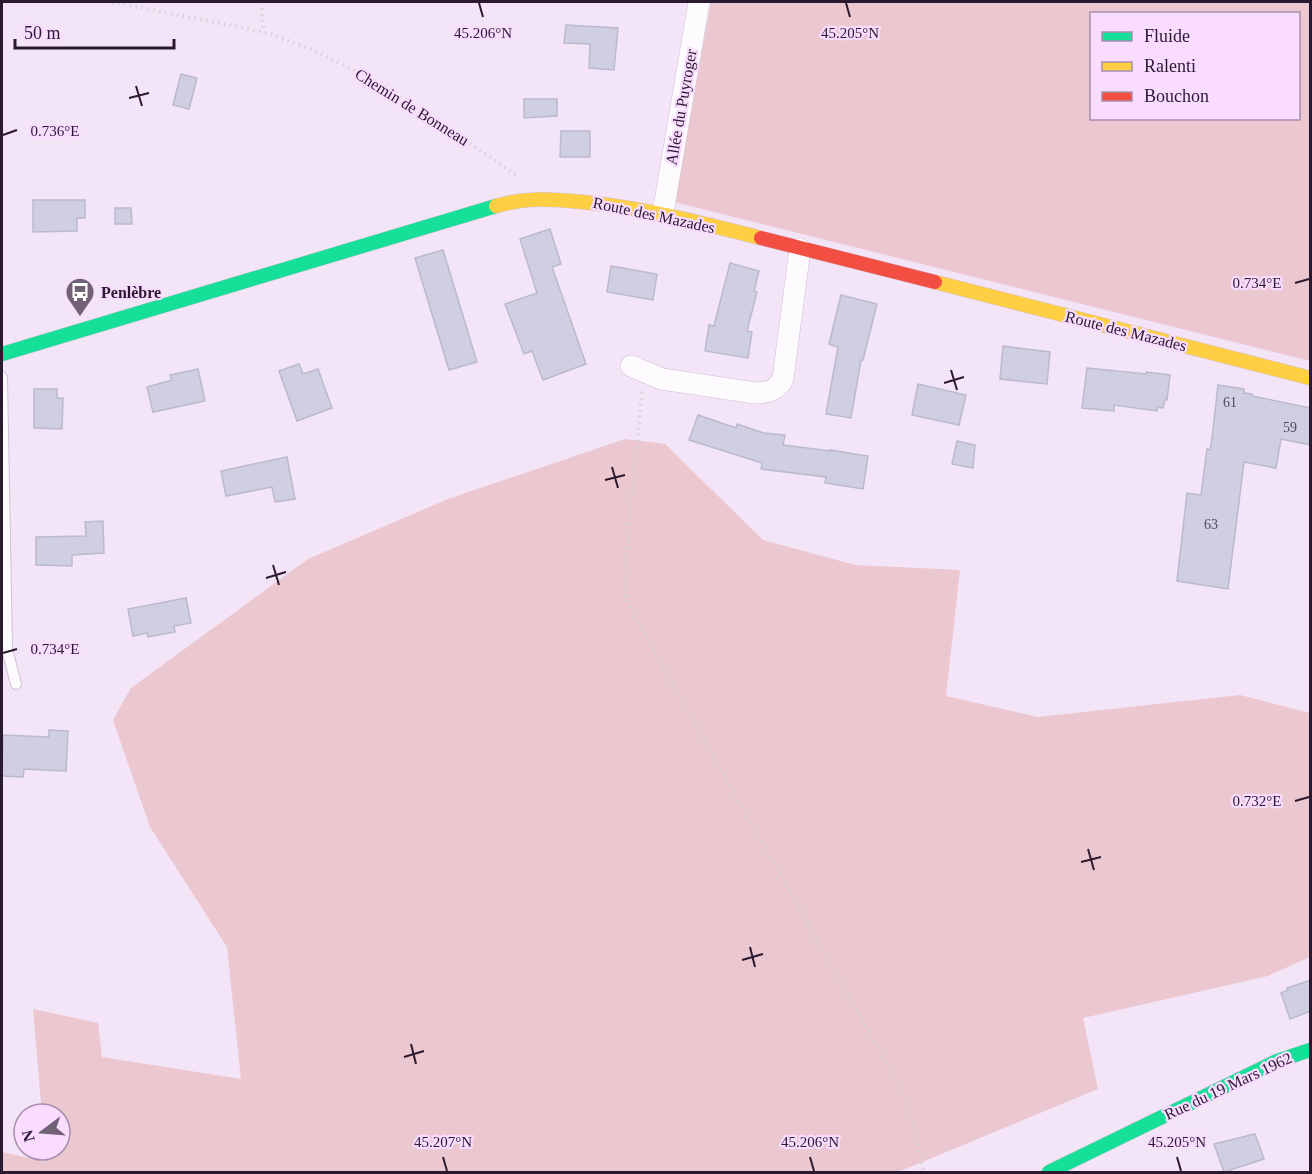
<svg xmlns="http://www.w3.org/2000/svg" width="1312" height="1174" font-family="Georgia,serif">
<rect width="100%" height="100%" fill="#f4e4f7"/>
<g fill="#ebc7cf" fill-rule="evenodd">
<path d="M711 2H1310V361L674 202ZM1092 14H1298V118H1092Z"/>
<polygon points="625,439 665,444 763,540 855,565 960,570 946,696 1038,717 1240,695 1310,713 1310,957 1268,976 1083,1018 1098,1089 898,1172 2,1172 2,1152 45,1162 45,1150 60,1150 60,1114 42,1114 33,1009 98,1023 102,1057 241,1079 227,947 150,827 113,720 131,688 308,559 448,499"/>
</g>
<g fill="#cfcee2" stroke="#babacd" stroke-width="1.5">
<polygon points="566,25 618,28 614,70 589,68 590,44 564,43"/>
<polygon points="181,74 197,78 189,109 173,105"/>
<polygon points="524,99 557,99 557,116 524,118"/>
<polygon points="561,131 590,131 590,157 560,157"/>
<polygon points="33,200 85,200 85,218 77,218 77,231 33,232"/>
<polygon points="115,208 131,208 132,224 115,224"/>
<polygon points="550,229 561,264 552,267 586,364 543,380 532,351 524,354 505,304 537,293 520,239"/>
<polygon points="443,250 477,362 449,370 415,258"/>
<polygon points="730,263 759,271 754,291 757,292 747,331 752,332 748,358 705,351 709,325 714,326"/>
<polygon points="611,266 657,274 653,300 607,292"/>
<polygon points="841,295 877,304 863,360 861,360 851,418 826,414 838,347 829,344"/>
<polygon points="1003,346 1050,352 1047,384 1000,379"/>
<polygon points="299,364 303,374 318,369 332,408 297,421 279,371"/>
<polygon points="1087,368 1146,374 1146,372 1170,375 1167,400 1165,399 1163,408 1158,407 1157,411 1114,405 1114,411 1082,408"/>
<polygon points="198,369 205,401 153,412 147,387 172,380 170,375"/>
<polygon points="918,384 966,395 959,425 912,415"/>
<polygon points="1218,385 1244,389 1244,393 1252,394 1252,396 1311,408 1311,445 1281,439 1276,468 1244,462 1228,589 1177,581 1187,493 1201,495 1207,449 1210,450 1212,438"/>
<polygon points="34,389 57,389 57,398 63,398 62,429 34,428"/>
<polygon points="698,415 736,428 737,424 764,433 785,435 783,445 830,451 830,450 868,456 863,489 825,483 826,477 761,469 762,463 689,440"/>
<polygon points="957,441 975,445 973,468 952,464"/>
<polygon points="287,457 295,499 275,502 272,487 226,496 221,471"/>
<polygon points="103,521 104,553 72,555 72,566 36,565 36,537 86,536 85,522"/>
<polygon points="186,598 191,623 174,626 175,632 148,637 147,633 133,636 128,609"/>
<polygon points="49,730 68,731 66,771 24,769 23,777 2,776 3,735 49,737"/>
<polygon points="1311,980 1311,1011 1290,1019 1281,993 1288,990 1287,988"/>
<polygon points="1255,1134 1264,1159 1224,1172 1214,1144"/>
</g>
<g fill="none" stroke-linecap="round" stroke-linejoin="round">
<g stroke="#d0c0d4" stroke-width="12">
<polyline id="lane" points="2,377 7,649 16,684"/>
</g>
<g stroke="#d0c0d4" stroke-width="22">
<g id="street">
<polyline points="663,213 699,2"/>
<path d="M631 366 662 379 755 393C768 393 776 391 783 379L800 249"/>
</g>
</g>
<g stroke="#d0c0d4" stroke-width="15">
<g id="fast">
<polyline points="2,354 496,206"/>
<polyline points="1049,1172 1277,1061 1310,1050"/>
</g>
</g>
<g stroke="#d0c0d4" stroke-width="15">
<g id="slow">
<path d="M496 206C526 197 553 199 583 202 644 208 702 223 761 238"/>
<polyline points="935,282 1310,378"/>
</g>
</g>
<g stroke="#d0c0d4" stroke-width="15">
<polyline id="jam" points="761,238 935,282"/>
</g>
<g stroke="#d8d3d8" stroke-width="4" stroke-dasharray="1.5 4.5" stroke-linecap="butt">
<polyline points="112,2 264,32 313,50 379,82 516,175"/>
<polyline points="261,2 264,32"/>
<polyline points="642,392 625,568 625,593 632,612 907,1099 924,1172"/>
</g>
<use href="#lane" stroke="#fdfbfe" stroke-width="10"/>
<use href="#street" stroke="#fdfbfe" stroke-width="21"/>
<use href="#fast" stroke="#16e098" stroke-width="14"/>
<use href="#slow" stroke="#ffcf43" stroke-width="14"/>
<use href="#jam" stroke="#f24e42" stroke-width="14"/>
</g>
<path fill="none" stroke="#2b1a2f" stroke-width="2" d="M479 3 483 17M846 3 850 17M136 86 142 106M129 98 149 93M3 135 17 130M1295 283 1309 279M951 370 957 390M944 383 964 377M612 467 618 488M605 480 625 475M273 565 279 585M266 578 286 572M3 653 17 649M1295 801 1309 797M1088 849 1094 870M1081 862 1101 857M750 947 755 967M742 960 763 954M411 1044 416 1064M404 1057 424 1051M443 1157 447 1171M810 1157 814 1171M1177 1157 1181 1171"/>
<defs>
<g id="bus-pin" transform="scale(1.5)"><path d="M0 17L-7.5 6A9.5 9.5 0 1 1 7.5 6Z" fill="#716175" stroke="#f9dcff"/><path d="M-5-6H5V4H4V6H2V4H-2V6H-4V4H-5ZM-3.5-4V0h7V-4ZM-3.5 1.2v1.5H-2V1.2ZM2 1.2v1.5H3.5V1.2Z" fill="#fff"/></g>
</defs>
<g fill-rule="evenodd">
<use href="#bus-pin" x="80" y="292"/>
</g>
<g text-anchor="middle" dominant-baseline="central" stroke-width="4.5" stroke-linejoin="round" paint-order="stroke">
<g font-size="14" fill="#54475c">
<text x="1230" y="402">61</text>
<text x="1290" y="427">59</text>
<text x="1211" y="524">63</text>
</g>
<g font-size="16" fill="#2b1a2f" stroke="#f9dcff">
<text transform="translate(412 107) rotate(32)">Chemin de Bonneau</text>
<text transform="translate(681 107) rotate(-80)">Allée du Puyroger</text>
<text transform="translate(654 215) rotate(12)">Route des Mazades</text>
<text transform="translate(1126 331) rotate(14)">Route des Mazades</text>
<text transform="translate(1228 1086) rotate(-25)">Rue du 19 Mars 1962</text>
</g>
<g font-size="16" font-weight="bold" fill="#2b1a2f" stroke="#f9dcff" text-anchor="start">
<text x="101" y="292">Penlèbre</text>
</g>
</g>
<g font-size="15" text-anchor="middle" fill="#2b1a2f" stroke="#f9dcff" stroke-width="4.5" stroke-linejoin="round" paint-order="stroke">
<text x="483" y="38">45.206°N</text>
<text x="850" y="38">45.205°N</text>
<text x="55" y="136">0.736°E</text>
<text x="1257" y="288">0.734°E</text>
<text x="55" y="654">0.734°E</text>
<text x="1257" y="806">0.732°E</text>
<text x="443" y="1147">45.207°N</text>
<text x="810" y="1147">45.206°N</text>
<text x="1177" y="1147">45.205°N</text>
</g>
<rect width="1312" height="1174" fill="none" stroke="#2b1a2f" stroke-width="6"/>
<rect x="1090" y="12" width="210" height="108" fill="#f9dcff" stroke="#a78eac" stroke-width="1.5"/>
<rect x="1102" y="32" width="30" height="9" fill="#16e098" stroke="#a78eac" stroke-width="1.5"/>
<text x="1144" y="42" font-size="18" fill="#2b1a2f">Fluide</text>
<rect x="1102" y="62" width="30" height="9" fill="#ffcf43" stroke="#a78eac" stroke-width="1.5"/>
<text x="1144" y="72" font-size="18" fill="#2b1a2f">Ralenti</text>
<rect x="1102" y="92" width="30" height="9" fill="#f24e42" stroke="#a78eac" stroke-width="1.5"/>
<text x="1144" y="102" font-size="18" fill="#2b1a2f">Bouchon</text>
<g transform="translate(42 1132) rotate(254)"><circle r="28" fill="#f9dcff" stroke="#a78eac" stroke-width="1.5"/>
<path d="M0-4.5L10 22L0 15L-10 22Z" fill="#716175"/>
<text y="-9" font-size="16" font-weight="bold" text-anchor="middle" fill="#2b1a2f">N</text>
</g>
<path d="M15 39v9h159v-9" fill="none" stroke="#2b1a2f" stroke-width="3"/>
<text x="24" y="39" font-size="18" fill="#2b1a2f" stroke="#f9dcff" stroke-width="4.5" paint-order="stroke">50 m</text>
</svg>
